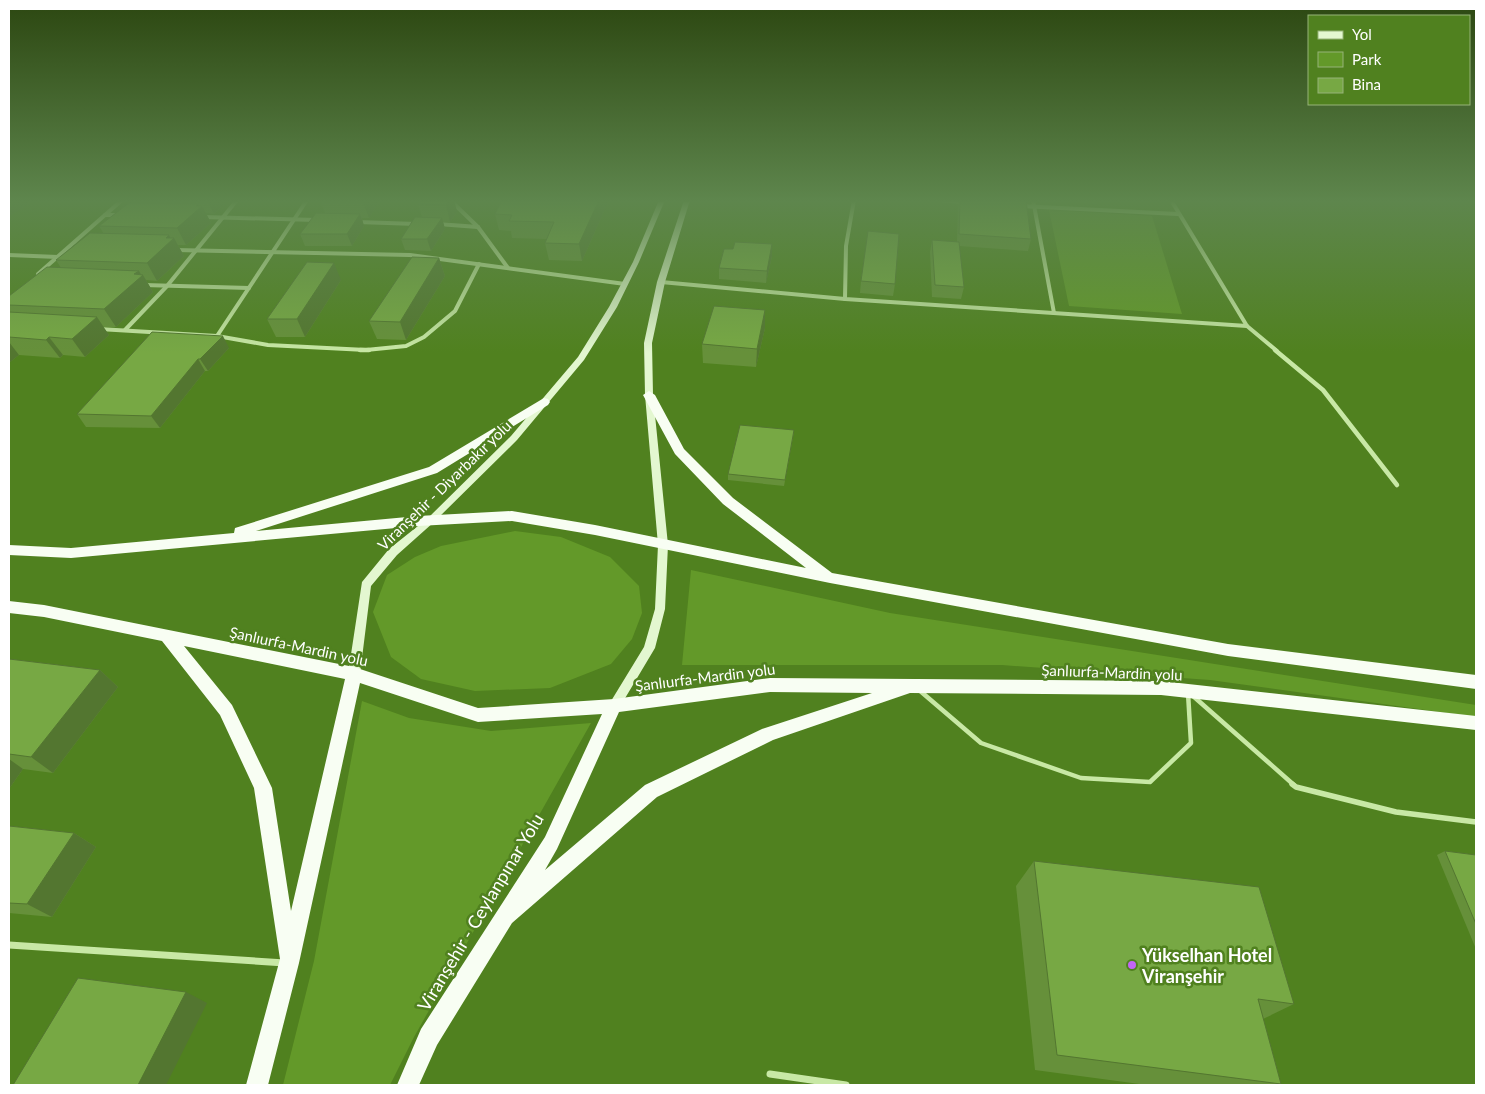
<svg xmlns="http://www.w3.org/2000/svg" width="1485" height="1094" font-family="Lato,sans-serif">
<rect width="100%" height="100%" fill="#50811f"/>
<g fill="#639929">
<polygon points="1049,210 1152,216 1182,314 1069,306"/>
<polygon points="515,531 561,537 610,557 639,586 642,613 632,639 611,664 550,688 475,691 421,679 391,657 373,612 387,575 415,557 441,546"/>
<polygon points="691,570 890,613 1476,705 1476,717 1210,680 1002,665 682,665"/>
<polygon points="362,701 409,718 491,731 591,723 414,1037 390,1085 283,1085 314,961"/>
</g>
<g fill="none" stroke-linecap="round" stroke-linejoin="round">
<g stroke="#c8e8a5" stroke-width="4.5">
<polyline points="919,690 981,743 1081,778 1150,782 1191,743 1188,693"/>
<polyline points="1193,696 1294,785"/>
</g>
<polyline stroke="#c8e8a5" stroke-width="5.5" points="1292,784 1296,787 1396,812 1476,822"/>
<g stroke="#c8e8a5" stroke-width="4">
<polyline points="450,200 478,227 508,268"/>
<polyline points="939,200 963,202"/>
<polyline points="1033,200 1054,313"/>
<polyline points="1171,200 1247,326 1277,351"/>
<polyline points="1021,206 1178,214"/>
<polyline points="105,215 120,215"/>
<polyline points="203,217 317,220"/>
<polyline points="358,222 417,224"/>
<polyline points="438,224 478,227"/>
<polyline points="176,250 410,255 625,284"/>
<polyline points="38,274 122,200"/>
<polyline points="661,282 845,299 1247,326"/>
<polyline points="144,285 249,288"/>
<polyline points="845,299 846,246 854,200"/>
<polyline points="99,329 217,336 268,345 366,350 406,346 424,337 455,311 479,264"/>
<polyline points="125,330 167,286 237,200"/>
<polyline points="217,336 307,200"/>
</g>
<g stroke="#c8e8a5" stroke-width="4.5">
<polyline points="360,350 369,350"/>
<polyline points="1275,350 1323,390 1397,485"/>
</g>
<g stroke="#c8e8a5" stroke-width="7">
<polyline points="9,945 285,963"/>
<polyline points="770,1074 846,1085"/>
</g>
<polygon fill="#c8e8a5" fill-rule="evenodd" points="9,253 58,255 61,257 58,259 9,257"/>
<g fill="#e3f7d0" fill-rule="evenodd">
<polygon points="659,200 665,200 639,262 617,307 584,360 517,440 434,522 397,555 371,586 360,674 358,677 354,679 350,677 348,674 362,582 389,549 428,518 511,436 578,357 609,307 633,262"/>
<polygon points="684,200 690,200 665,282 652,343 653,395 668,545 665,609 655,648 618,710 614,711 610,710 608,706 644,647 655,609 658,545 645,395 644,343 657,282"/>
</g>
<g fill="#f8fef3" fill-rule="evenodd">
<polygon points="649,391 655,395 684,449 733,498 832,573 1228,644 1476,675 1476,689 1228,656 830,583 595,535 512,521 418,526 71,558 9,555 9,545 71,548 234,533 235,528 429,467 544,398 548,399 550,402 548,405 437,473 256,531 418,516 512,511 595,525 806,568 723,504 675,454 643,395"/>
<path d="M9 601 44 605 354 667 478 708 614 699 770 678 915 679 1161 681 1476 716V730L1161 695 910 693 773 740 657 797 512 923 437 1045 419 1085H397L421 1029 545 837 602 714 478 722 360 683 299 963 268 1085H246L280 959 254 788 220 715 162 641 44 617 9 613ZM184 646 345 679 291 911 272 788 232 705ZM770 692 872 693 762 729 645 785 545 870 557 849 619 712Z"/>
</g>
</g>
<g fill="#66903a">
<polygon points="137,200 228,200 214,214 206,213 211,223 186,245 178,245 184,256 157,281 146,280 153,292 116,327 103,327 109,335 85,357 63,355 60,358 19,355 9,363 9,296 61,268 56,260 104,234 99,226 139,203"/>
<polygon points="320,200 379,200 380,201 369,218 362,218 364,226 352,246 305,246 300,234 325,213"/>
<polygon points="454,200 457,212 450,222 443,222 445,229 431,251 405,250 401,239 422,217 418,204"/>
<polygon points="502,200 609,200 582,261 549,260 545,243 547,239 512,238 511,231 499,230 495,214"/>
<polygon points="959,200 1026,200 1031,239 1028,251 959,246 964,287 961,299 932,297 930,252 932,240 957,242 958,205"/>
<polygon points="1050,200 1098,200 1097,204"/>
<polygon points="772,256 766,283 719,279 719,268"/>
<polygon points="439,258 445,276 406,340 377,339 369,321"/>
<polygon points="341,280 305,337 276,337 267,319"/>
<polygon points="861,281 895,284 893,296 860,293"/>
<polygon points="765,328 756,367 703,363 702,344"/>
<polygon points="152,332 229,348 208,371 205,371 160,428 86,427 77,414"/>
<polygon points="794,430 793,437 784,486 728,480 728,474"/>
<polygon points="9,659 100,670 118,687 53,773 23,769 9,789"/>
<polygon points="9,826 74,833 96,847 52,917 9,913"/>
<polygon points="1445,851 1476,855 1476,949 1437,855"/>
<polygon points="1034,861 1294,1004 1263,1019 1281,1084 1279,1085 1147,1085 1035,1070 1016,886"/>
</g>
<g fill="#537630">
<polygon points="9,200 34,200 9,217"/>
<polygon points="207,200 228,200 214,214"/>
<polygon points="364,200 379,200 380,201 369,218 363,202"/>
<polygon points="449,200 454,200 457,212 450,222 446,205"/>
<polygon points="599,200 609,200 582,261 579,244"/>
<polygon points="198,204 200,208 202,206 211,223 186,245 177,228"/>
<polygon points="360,214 364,226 352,246 347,234"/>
<polygon points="442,218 445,229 431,251 427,239"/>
<polygon points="169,235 172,241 174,238 184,256 157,281 147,263 166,238"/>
<polygon points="772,244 772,256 766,283 767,271"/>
<polygon points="439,258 445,276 406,340 400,322"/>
<polygon points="334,263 341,280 305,337 297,319"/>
<polygon points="139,271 142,276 143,275 153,292 116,327 104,309 134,274"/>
<polygon points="765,310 765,328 756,367 757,349"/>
<polygon points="97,317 109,335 85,357 72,339"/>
<polygon points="223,336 229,348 208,371 200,359"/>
<polygon points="49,337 63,355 60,358 46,340"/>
<polygon points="9,342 19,355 9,363"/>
<polygon points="198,359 205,371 160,428 151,416"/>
<polygon points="100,670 118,687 53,773 31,757"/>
<polygon points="9,759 23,769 9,789"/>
<polygon points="74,833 96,847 52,917 27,904"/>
<polygon points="186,992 207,1003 166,1085 138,1085"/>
</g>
<g fill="#77a844" stroke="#537630">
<polygon points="326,200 364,200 363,202"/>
<polygon points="421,200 449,200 446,205 418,204"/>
<polygon points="502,200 599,200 579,244 545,243 554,222 509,221 512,215 495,214"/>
<polygon points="960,200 1026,200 1031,239 959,234"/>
<polygon points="129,203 198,204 196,206 202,206 177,228 99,226"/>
<polygon points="316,213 360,214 347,234 300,234"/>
<polygon points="415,217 442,218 427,239 401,239"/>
<polygon points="868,231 899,234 895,284 861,281"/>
<polygon points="90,233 169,235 166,238 174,238 147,263 56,260"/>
<polygon points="932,240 959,242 964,287 935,285"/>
<polygon points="735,242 772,244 767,271 719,268 724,249 733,249"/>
<polygon points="412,257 439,258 400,322 369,321"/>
<polygon points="307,262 334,263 297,319 267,319"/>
<polygon points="47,267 139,271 134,274 143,275 104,309 9,305 9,296"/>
<polygon points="714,306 765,310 757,349 702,344"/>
<polygon points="9,312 97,317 72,339 49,337 46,340 9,337"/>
<polygon points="152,332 223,336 200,359 198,359 151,416 77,414"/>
<polygon points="740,425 794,430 785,480 728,474"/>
<polygon points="9,659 100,670 31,757 9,754"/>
<polygon points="9,826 74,833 27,904 9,903"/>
<polygon points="1445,851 1476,855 1476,924"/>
<polygon points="1034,861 1259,887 1294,1004 1258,999 1281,1084 1057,1055"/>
<polygon points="78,978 186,992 138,1085 13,1085"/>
</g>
<linearGradient id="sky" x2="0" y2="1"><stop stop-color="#2c4711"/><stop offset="0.57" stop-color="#5e864d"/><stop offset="1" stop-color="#5e864d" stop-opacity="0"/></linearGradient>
<rect width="1485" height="353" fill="url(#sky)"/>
<circle fill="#c365f6" stroke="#50811f" stroke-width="2" cx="1132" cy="965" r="5"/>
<g text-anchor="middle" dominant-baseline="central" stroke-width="5" stroke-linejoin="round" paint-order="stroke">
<g font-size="15" fill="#fff" stroke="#50811f">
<text transform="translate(444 485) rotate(-44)">Viranşehir - Diyarbakır yolu</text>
<text transform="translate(299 646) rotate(12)">Şanlıurfa-Mardin yolu</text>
<text transform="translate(1112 672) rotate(2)">Şanlıurfa-Mardin yolu</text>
<text transform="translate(705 677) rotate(-7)">Şanlıurfa-Mardin yolu</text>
</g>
<g font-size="18" fill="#fff" stroke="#50811f">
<text transform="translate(480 912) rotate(-59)">Viranşehir - Ceylanpınar Yolu</text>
</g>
<g font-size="18" font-weight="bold" fill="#fff" stroke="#50811f" text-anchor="start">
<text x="1142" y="955">Yükselhan Hotel<tspan x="1142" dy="21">Viranşehir</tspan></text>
</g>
</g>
<rect width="1485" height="1094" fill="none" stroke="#ffffff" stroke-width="20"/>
<rect x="1308" y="15" width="162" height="90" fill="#50811f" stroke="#96b379"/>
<rect x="1318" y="31" width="25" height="8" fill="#e3f7d0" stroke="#96b379"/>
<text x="1352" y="40" font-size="15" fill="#ffffff">Yol</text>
<rect x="1318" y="52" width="25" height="15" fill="#639929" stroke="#96b379"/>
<text x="1352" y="65" font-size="15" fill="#ffffff">Park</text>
<rect x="1318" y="78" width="25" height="15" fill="#77a844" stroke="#96b379"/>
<text x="1352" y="90" font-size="15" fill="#ffffff">Bina</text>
</svg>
